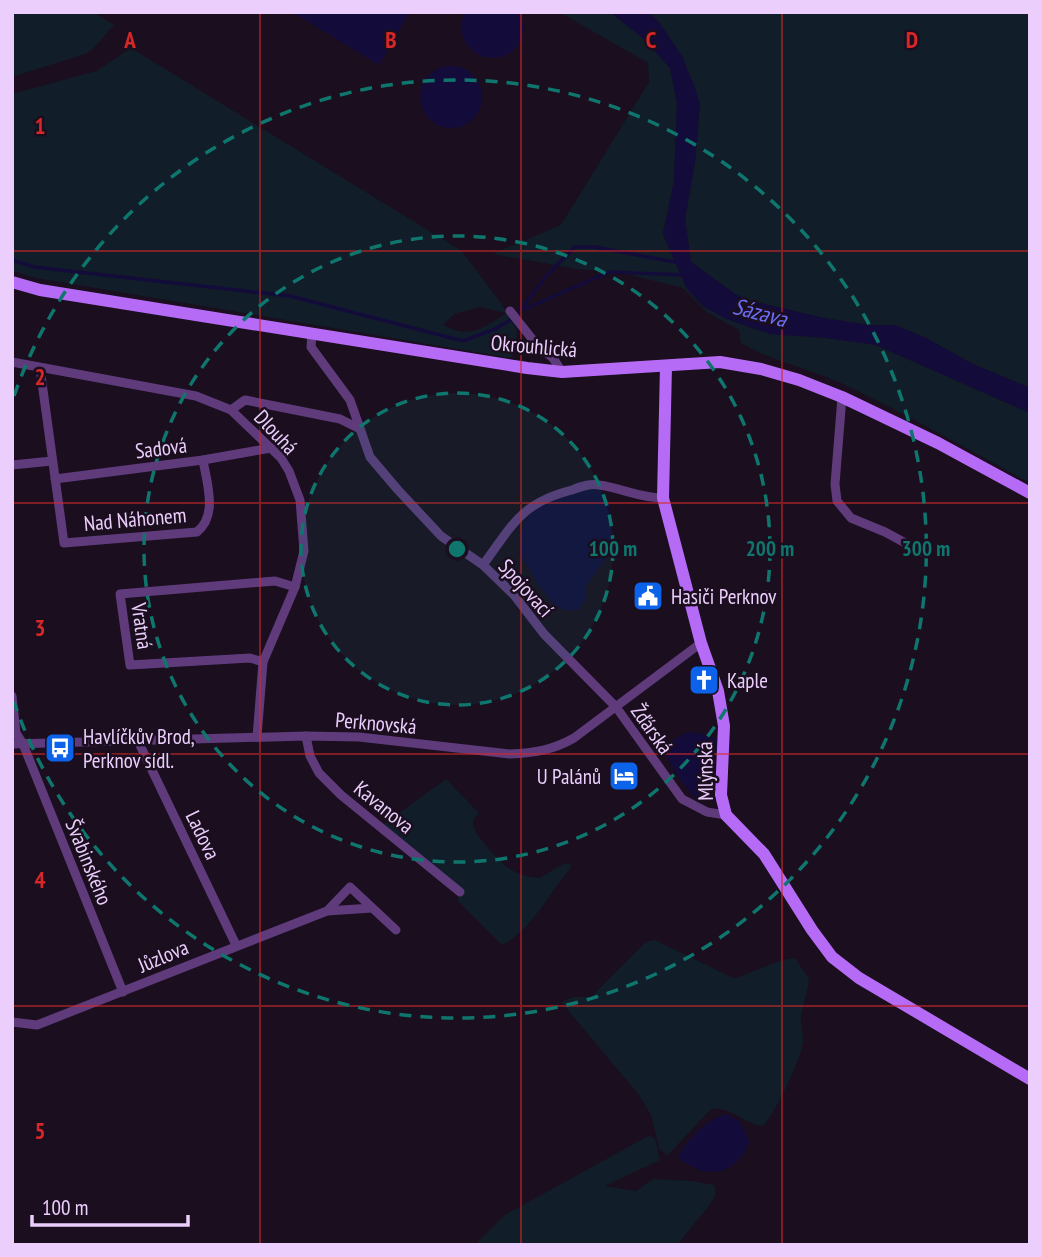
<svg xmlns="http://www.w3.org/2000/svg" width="1042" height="1257" font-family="'PT Sans Narrow',sans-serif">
<rect width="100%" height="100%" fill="#1a0e1f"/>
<g fill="#111d29" fill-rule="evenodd">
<polygon points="12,12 93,12 114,25 92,50 85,54 12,77"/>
<path d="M559 12H610L644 39 670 68 677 103 674 181 663 234 687 289 703 306 727 319 770 334 827 338 876 345 1030 413V483C969 450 908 415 845 385 811 369 774 362 741 343L739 330 708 313 683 288 618 272 577 269 492 254 561 225 649 82 648 63Z"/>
<polygon points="648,12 1030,12 1030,388 971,363 926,338 895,325 868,325 824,318 751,301 735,294 691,262 685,219 695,162 700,104"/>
<path d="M131 48 462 251 501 303 517 330 515 352 511 358 36 278 12 271V94L96 71ZM480 307 506 313C483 329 470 339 443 325L454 314Z"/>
<path d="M446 779 479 813C476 816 474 818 473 823 472 832 499 861 507 867 517 874 528 877 540 878L565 863 571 864 570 869C549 893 532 930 502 945L458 901V893L390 834 384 824Z"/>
<path d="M655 940 731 977 736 978 782 960 795 958 809 979C808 992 803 1004 801 1016 800 1025 804 1035 803 1043 799 1063 776 1112 763 1126 743 1124 733 1106 711 1109L667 1156 659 1148 651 1115 639 1095 561 1002 574 997H591L646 942Z"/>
<polygon points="650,1135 655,1139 660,1160 605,1186 636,1191 653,1179 692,1181 714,1185 716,1194 708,1207 677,1245 475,1245 505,1215"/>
</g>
<g fill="#130c3a">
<polygon points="292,12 410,12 379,65"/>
<path d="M465 12H519C524 21 524 30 521 39 505 77 446 52 465 12Z"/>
<polygon points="610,12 648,12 659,22 682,56 694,85 700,104 695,162 685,219 691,262 735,294 751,301 824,318 868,325 895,325 926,338 971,363 1030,388 1030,413 876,345 827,338 770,334 727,319 703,306 687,289 663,234 674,181 677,103 670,68 644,39"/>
<circle cx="451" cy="97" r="31"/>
<path d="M586 490C590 490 594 489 598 490 613 494 612 537 612 550L585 587V601L579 609C555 618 539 585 529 568 526 564 522 559 520 554 518 544 521 525 527 517 540 501 568 497 586 490Z"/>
<polygon points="688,732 698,733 718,739 713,786 703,797 695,798 678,777 666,755 670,742"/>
<path d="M727 1114 740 1122 750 1142C734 1176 706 1181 678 1157 687 1139 707 1119 727 1114Z"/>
</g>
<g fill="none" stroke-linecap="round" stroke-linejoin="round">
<g stroke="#130c3a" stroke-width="3.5">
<polyline points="12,260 34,267 290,296 463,341 495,329 514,318 548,274 575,247 595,247 680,263"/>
<polyline points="525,309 609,272 685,275"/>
</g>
<g stroke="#5f3b7c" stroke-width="9">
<polyline points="510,311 537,345 553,358 562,372"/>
<polyline points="312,333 311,347 350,400 370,457 398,490 441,536 483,565 514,595 544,634 616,707 682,799 707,812 726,815"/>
<polyline points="12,362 196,396 231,410 281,458 289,471 300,500 304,551 295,587 263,662 257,737"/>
<path d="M40 368 64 543 197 532C218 515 207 484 203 460"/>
<polyline points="842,397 835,484 837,501 851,518 885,532 922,552"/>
<polyline points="231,410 245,400 340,419 360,429"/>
<polyline points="12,465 52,461"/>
<polyline points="55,479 203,460 271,448"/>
<path d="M483 565C512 526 520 503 572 490 580 487 590 483 599 485 621 488 640 498 663 498"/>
<polyline points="263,662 250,658 130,665 120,594 275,581 295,587"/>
<polyline points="12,696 16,733 23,744 123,992"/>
<polyline points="306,736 310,756 319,773 341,795 460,892"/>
<polyline points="138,741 236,945"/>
<path d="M12 744 306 736 359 737 510 754C534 753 553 750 574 738L701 643"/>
<polyline points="327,911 372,908"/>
<polyline points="12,1022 37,1025 327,911 350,887 396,930"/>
</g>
<g stroke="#b66bf7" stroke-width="12">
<polyline points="12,282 40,290 527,368 562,372 720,362 761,369 799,380 842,397 938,443 1030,493"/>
<polyline points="666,366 663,498 701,643 718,691 724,726 721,795 726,815 764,854 812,930 832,957 859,978 1030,1079"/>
</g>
</g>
<path fill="none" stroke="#d62828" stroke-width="2" stroke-opacity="0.55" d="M260 12V1245M521 12V1245M782 12V1245M12 251H1030M12 503H1030M12 754H1030M12 1006H1030"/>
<circle cx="457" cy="549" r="156" fill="#0f766e" fill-opacity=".12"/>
<g fill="none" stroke="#0f766e" stroke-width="3.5" stroke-dasharray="12 9">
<circle cx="457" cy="549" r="156"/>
<circle cx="457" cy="549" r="313"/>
<path d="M14 396A469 469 0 1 1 14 702"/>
</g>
<defs>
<g id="civic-square" transform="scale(1.575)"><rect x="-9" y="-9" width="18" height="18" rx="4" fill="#0d62ea" stroke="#1a0e1f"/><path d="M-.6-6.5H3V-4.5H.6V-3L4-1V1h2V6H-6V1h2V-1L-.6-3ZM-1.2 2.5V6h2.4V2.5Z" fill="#fff"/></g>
<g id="church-square" transform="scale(1.575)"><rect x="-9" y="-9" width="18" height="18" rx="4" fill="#0d62ea" stroke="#1a0e1f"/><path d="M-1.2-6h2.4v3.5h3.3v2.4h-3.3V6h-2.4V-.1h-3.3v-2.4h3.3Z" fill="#fff"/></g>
<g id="bus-square" transform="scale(1.575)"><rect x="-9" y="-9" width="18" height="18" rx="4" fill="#0d62ea" stroke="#1a0e1f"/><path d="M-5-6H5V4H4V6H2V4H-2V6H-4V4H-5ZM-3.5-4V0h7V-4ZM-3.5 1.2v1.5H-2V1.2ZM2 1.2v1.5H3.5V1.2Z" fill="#fff"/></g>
<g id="hotel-square" transform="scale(1.575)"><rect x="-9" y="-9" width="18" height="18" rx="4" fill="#0d62ea" stroke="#1a0e1f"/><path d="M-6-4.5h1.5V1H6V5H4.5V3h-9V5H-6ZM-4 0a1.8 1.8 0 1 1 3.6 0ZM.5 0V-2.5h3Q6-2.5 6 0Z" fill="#fff"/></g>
</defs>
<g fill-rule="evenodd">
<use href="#civic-square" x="648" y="596"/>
<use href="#church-square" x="704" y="680"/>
<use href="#bus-square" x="60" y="748"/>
<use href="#hotel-square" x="624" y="776"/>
</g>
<g text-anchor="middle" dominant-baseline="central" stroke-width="5" stroke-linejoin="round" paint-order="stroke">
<g font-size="21" fill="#ebcefc" stroke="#1a0e1f">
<text transform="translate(534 346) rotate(5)">Okrouhlická</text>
<text transform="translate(276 432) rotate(47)">Dlouhá</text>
<text transform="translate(161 448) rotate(-7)">Sadová</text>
<text transform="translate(135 519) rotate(-5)">Nad Náhonem</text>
<text transform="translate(526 588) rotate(48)">Spojovací</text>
<text transform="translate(142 626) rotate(82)">Vratná</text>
<text transform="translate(376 723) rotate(5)">Perknovská</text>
<text transform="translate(652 729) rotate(55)">Žďárská</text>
<text transform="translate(705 771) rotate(-91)">Mlýnská</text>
<text transform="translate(384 807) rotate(39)">Kavanova</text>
<text transform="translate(203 835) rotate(64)">Ladova</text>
<text transform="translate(89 862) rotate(68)">Švabinského</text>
<text transform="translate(163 956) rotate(-23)">Jůzlova</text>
</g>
<g font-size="21" fill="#ebcefc" stroke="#1a0e1f" text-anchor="start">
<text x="671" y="596">Hasiči Perknov</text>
<text x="727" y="680">Kaple</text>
<text x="83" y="736">Havlíčkův Brod,<tspan x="83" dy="24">Perknov sídl.</tspan></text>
<text x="601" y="776" text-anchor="end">U Palánů</text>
</g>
<g font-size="23" font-style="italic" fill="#6a6ef6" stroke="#1a0e1f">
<text transform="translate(760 312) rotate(15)">Sázava</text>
</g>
</g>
<g font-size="23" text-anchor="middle" font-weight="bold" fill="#d62828" stroke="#1a0e1f" stroke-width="5" stroke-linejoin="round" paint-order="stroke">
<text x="130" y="48">A</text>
<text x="391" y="48">B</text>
<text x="651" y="48">C</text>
<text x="912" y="48">D</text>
<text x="40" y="134">1</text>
<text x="40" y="385">2</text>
<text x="40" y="636">3</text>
<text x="40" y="888">4</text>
<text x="40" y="1139">5</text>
</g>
<circle cx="457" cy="549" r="10" fill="#0f766e" stroke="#1a0e1f" stroke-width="3.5"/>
<g font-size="21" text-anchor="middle" font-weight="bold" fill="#0f766e" stroke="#1a0e1f" stroke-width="5" stroke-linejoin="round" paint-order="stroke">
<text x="613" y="556">100 m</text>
<text x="770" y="556">200 m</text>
<text x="926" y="556">300 m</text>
</g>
<rect width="1042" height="1257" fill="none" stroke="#ebcefc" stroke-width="28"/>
<path d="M32 1215v10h156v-10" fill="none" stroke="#ebcefc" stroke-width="3.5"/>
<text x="42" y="1215" font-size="21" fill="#ebcefc" stroke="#1a0e1f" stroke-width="5" paint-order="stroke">100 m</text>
</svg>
